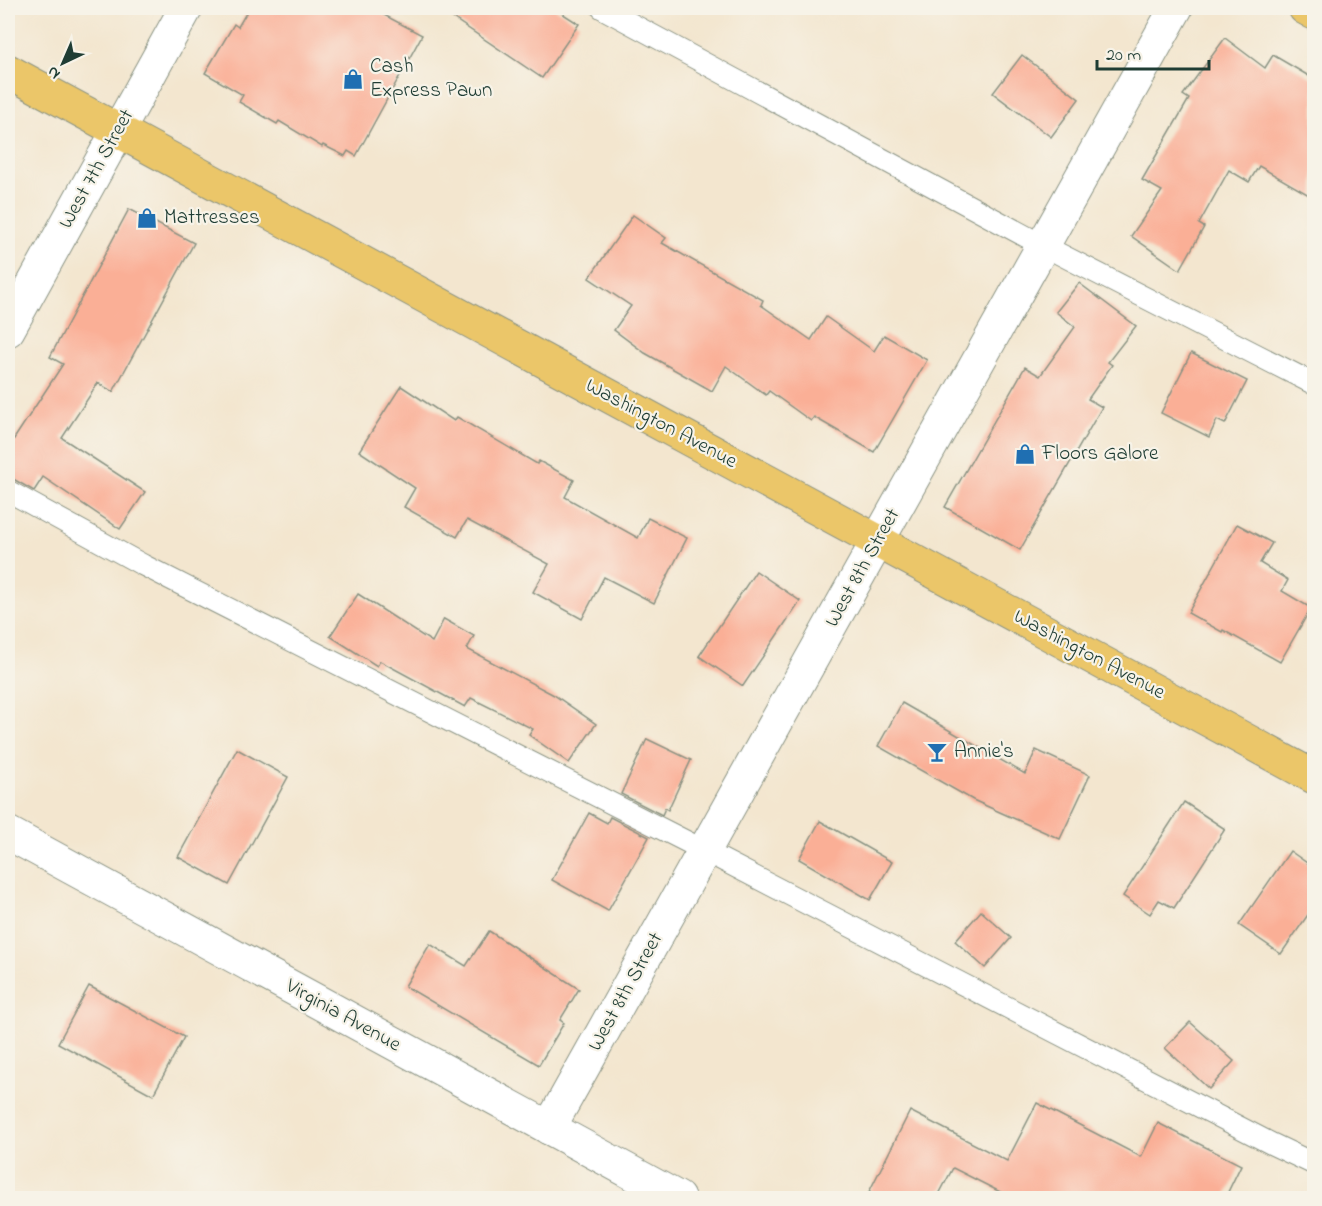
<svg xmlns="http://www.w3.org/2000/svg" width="1322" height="1206" font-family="'Indie Flower',sans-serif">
<rect width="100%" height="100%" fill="#f7f3e8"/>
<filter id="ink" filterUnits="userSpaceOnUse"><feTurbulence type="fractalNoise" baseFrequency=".0167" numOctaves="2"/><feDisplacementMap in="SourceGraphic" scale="12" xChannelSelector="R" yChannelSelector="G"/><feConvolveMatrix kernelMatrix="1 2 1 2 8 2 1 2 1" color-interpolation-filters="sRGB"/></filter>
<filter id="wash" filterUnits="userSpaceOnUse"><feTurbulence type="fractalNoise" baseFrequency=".008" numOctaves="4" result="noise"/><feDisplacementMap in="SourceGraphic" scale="24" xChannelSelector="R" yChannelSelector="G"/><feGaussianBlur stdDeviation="1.35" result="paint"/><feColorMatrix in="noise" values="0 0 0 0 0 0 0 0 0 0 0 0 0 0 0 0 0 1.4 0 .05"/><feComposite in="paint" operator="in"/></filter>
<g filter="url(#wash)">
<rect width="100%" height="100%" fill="#f3e6cf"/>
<g id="blocks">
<g fill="#faaf96">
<polygon points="249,8 371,8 422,35 356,156 348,151 345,156 323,145 322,147 279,121 277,124 239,102 243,95 205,73 234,24 238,27"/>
<polygon points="438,8 554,8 579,24 542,78"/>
<polygon points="1225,38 1265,68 1273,55 1314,79 1314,198 1259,166 1249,182 1229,170 1199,224 1204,227 1180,270 1131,236 1162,191 1142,180 1189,99 1183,95"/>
<polygon points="1022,55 1079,99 1051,137 993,93"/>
<polygon points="129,209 194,243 113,392 98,383 62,438 145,492 120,529 43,477 34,491 8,476 8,448 63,364 50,357"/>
<polygon points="633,215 666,238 662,243 763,300 761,305 811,340 826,317 874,351 884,335 927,360 874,452 814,417 811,421 769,391 766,395 726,366 712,391 645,353 614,330 631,306 589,278"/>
<polygon points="1079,283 1136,326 1108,362 1112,365 1088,399 1102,407 1020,550 945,507 1025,367 1040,376 1075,327 1056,312"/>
<polygon points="1191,353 1247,381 1225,424 1217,420 1209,437 1161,413"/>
<polygon points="401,386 454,421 457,417 537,464 539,461 574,480 565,497 638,538 648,518 687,538 654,603 604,577 582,619 533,592 549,564 467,520 457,537 404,507 415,488 359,451"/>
<polygon points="1237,524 1272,543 1260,563 1288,580 1282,591 1311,608 1280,662 1223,630 1222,632 1188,613"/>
<polygon points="756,571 800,601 743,686 699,656"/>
<polygon points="358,594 432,642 444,619 474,636 467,649 554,695 596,724 569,763 529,735 533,729 471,698 465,707 380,661 377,666 330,636"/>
<polygon points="902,703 1025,774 1036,750 1090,775 1060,839 973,800 878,746"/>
<polygon points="647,739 691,760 668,810 665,808 662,815 621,794"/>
<polygon points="237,749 288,777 229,885 178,857"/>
<polygon points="1184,802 1225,829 1174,908 1159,900 1150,914 1123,896"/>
<polygon points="589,813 607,823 610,817 649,837 608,911 552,880"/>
<polygon points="820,821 892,862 870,900 799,859"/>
<polygon points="1290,851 1314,868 1314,906 1281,954 1239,925"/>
<polygon points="981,911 1011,938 985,968 955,941"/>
<polygon points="489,931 579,989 560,1020 564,1023 539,1065 405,986 430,944 466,966"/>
<polygon points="89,986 184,1037 153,1095 58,1043"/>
<polygon points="1190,1022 1234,1061 1209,1089 1165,1048"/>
<polygon points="1037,1103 1141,1157 1158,1123 1241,1165 1225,1198 1012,1198 953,1168 937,1198 866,1198 910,1111 1007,1161"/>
</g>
</g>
</g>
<g filter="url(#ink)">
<use href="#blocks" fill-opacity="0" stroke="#899282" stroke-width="1.5"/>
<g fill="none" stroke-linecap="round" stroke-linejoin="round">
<g stroke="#899282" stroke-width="23">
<g id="service">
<polyline points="602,8 1042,245 1314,384"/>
<polyline points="8,491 143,565 705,851 1272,1144 1314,1164"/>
</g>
</g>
<g stroke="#899282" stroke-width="35">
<g id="minor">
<polyline points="8,330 186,8"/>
<polyline points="8,833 678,1198"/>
<polyline points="549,1128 1176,8"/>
</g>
</g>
<g stroke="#899282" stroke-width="35">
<g id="primary">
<polyline points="1305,8 1314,13"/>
<polyline points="8,71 1314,777"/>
</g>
</g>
<use href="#service" stroke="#fff" stroke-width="21"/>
<use href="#minor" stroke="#fff" stroke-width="33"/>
<use href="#primary" stroke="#ebc669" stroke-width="33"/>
</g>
</g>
<defs>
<g id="shop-bare" transform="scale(1.62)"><path d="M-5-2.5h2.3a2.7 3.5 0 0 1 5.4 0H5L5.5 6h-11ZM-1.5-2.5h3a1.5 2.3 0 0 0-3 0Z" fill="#1f6fb2" stroke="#f7f3e8" stroke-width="2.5" paint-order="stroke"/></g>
<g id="bar-bare" transform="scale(1.62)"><path d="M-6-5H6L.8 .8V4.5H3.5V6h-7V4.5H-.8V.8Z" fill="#1f6fb2" stroke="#f7f3e8" stroke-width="2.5" paint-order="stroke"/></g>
</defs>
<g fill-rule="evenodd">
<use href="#shop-bare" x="353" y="79"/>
<use href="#shop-bare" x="147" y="218"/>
<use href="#shop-bare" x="1025" y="454"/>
<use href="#bar-bare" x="937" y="752"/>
</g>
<g text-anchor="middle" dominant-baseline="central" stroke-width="4.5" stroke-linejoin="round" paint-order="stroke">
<g font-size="21" fill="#1f3d34" stroke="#f7f3e8" text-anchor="start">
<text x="370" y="67">Cash<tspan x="370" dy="24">Express Pawn</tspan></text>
<text x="164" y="218">Mattresses</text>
<text x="1042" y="454">Floors Galore</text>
<text x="954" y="752">Annie's</text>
</g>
<g font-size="21" fill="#1f3d34" stroke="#f7f3e8">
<text transform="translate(97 169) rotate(-61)">West 7th Street</text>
<text transform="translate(661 424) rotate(28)">Washington Avenue</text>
<text transform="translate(863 568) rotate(-61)">West 8th Street</text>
<text transform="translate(1089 655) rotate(28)">Washington Avenue</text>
<text transform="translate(626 992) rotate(-61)">West 8th Street</text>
<text transform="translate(343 1016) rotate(29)">Virginia Avenue</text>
</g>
</g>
<rect width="1322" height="1206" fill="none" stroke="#f7f3e8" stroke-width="30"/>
<g transform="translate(63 63) rotate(224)" stroke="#f7f3e8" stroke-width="4.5" paint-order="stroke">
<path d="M0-4.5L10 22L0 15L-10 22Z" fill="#1f3d34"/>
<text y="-9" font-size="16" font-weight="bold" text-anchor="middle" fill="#1f3d34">N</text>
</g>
<path d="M1097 60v9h112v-9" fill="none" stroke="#1f3d34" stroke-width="3"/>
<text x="1106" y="60" font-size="18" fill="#1f3d34" stroke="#f7f3e8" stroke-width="4.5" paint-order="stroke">20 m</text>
</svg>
